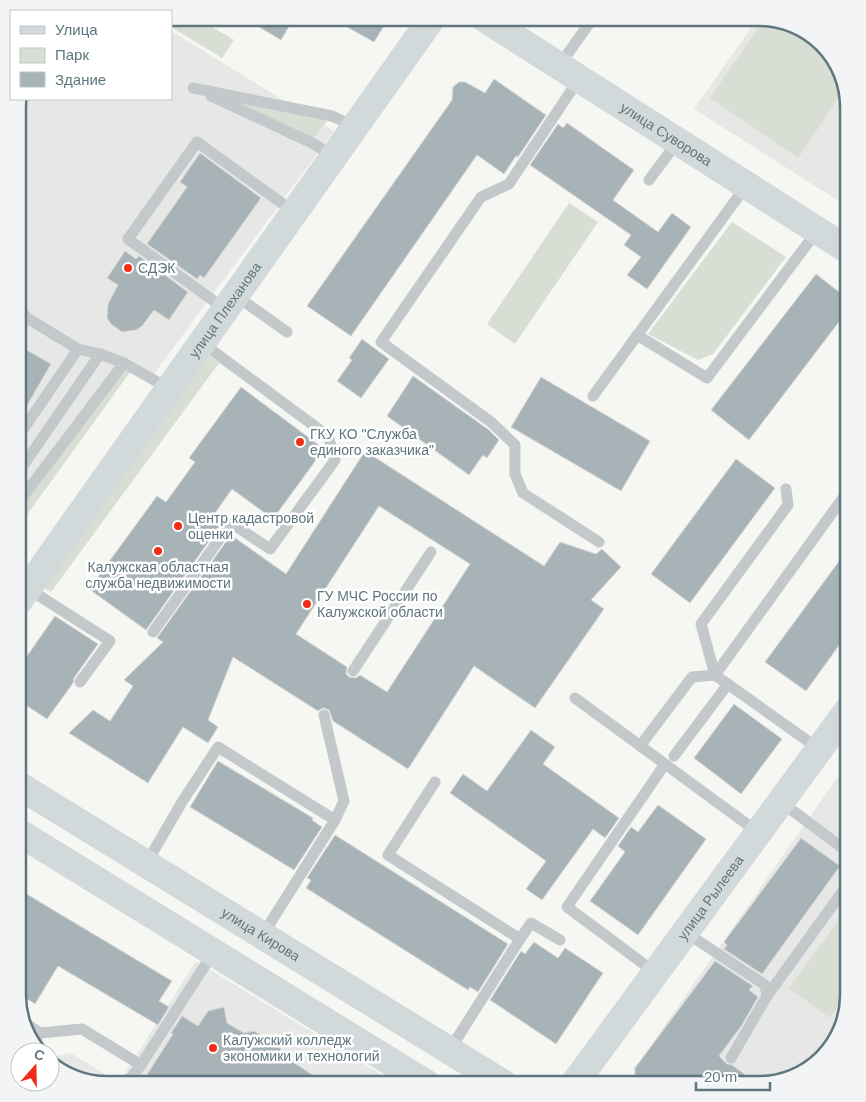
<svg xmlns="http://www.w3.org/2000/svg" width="866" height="1102" font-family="Helvetica,sans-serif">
<rect width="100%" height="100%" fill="#f6f6f2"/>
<g fill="#e7e7e6">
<polygon points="758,18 764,18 803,29 833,58 848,108 848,207 694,109"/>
<polygon points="171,31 334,131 151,378 133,368 18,527 18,99 171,99"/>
<polygon points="848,762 848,995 837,1039 808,1069 759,1084 636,1084 635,1068"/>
<polygon points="196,961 397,1084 107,1084 63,1073 52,1063 57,1056 71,1053 119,1083"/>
</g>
<g fill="#d8ded3">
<polygon points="175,18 197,18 234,40 222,58 171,27 171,23"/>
<polygon points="765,18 803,29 833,58 843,91 798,158 710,98"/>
<polygon points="199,90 330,117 311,142"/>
<polygon points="569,203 598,222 515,344 487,324"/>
<polygon points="732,222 786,257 713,354 698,360 648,334"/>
<polygon points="206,354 219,363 51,592 40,586"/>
<polygon points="124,363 133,368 18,527 18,510"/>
<polygon points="848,907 848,992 830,1018 789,988"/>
</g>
<g fill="#a7b3b6" stroke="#d7d7d5" fill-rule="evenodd">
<polygon points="244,18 294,18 281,40"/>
<polygon points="331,18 389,18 374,42"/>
<polygon points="494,79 546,115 518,157 516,156 504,174 477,155 351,336 307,306 452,100 453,87 459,82 465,82 485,93"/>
<polygon points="567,123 634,170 613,200 658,232 672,213 691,227 647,289 627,275 641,257 624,245 631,235 530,165 558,124 563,128"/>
<polygon points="200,153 261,198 204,278 200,275 197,279 147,244 187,187 180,182"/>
<polygon points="125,251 136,259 139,256 188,292 169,320 154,310 142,326 136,330 122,332 111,324 107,318 108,304 118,285 107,278"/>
<polygon points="816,274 848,299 848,310 749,440 711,410"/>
<polygon points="362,339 389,359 361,398 337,381 352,360 349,358"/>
<polygon points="18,345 51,364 18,421"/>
<polygon points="413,376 489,430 499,440 487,458 483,455 469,475 387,416"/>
<polygon points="541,377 650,441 621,491 511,427"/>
<polygon points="241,387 324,449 273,519 232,489 210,520 219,527 146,630 89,589 157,496 166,502 195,462 189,458"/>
<path d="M365 451 544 566 560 542 596 554 602 549 621 567 591 600 604 609 535 708 474 666 408 769 333 721 329 710 323 708 318 711 233 657 208 720 218 727 208 743 183 727 148 783 69 733 93 710 110 721 133 686 124 680 163 642 157 638 231 535 286 574ZM379 506 470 564 387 692 360 675 356 678 349 677 346 674 347 667 296 634Z"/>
<polygon points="736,459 775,488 690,603 651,574"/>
<polygon points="848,549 848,633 806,691 765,662"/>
<polygon points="55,616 98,644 74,678 73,683 47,719 18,700 18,669"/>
<polygon points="734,704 782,739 741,794 694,758"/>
<polygon points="531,730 555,747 543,764 619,818 605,838 593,829 542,900 526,889 546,861 450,793 463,774 487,791"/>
<polygon points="218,761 313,818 312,820 322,827 294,870 190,807"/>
<polygon points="658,805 706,839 638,935 590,901 625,852 618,846 631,827 638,832"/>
<polygon points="335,835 508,944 478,992 470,987 468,990 306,888 311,880 307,878"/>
<polygon points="801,838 840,866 762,974 724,949 727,945 724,942"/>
<polygon points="18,889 172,981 159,1001 169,1007 158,1025 58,966 35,1004 18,993"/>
<polygon points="534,942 558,958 565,948 603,973 556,1044 490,1000 521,951 525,954"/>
<polygon points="715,961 753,986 749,990 758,997 742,1025 719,1056 727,1064 732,1065 758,1084 635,1084 635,1068"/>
<polygon points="224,1007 227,1023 244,1033 254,1031 280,1046 281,1054 326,1084 141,1084 173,1034 171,1033 182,1016 198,1026 208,1011"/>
</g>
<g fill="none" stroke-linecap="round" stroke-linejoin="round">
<g stroke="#c3c8ca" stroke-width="11">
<polyline points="559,66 593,18"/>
<polyline points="579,79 509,184 481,197 381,342 491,422 515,445 515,474 523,493 599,542"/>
<polyline points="193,88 332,116 354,126"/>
<polyline points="211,96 312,143 333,156"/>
<polyline points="649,180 678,141"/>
<polyline points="235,295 287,332"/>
<polyline points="18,308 27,318 78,349 100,354 124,363 168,388"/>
<polyline points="225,309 128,239 197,142 294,212"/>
<polyline points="637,335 707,378 817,231"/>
<polyline points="593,396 746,186"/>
<polyline points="18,437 78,349"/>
<polyline points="18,473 100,354"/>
<polyline points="18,503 124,363"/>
<polyline points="27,588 110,641 80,682"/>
<polyline points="153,632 231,523 270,549 335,460 328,436 202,343"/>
<polyline points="353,671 431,552"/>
<polyline points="575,698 759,833"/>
<polyline points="640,746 692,677 715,675 701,624 788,505 786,489"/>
<polyline points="819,749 715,675 848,491"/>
<polyline points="674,756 728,684"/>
<polyline points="435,782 388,855 520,939 449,1051"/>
<polyline points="781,802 848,852"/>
<polyline points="146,864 182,802 218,747 335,820"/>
<polyline points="685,932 765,985 767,996 731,1058"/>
<polyline points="262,936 335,820 344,801 324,715"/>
<polyline points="520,939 531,923 560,940"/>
<polyline points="656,973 567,907 665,764"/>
<polyline points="767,996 848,884"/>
<polyline points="27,1024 40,1033 82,1029 141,1065"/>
<polyline points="32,1044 40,1033"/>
<polyline points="126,1084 141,1065 213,953"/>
</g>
<g stroke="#d2d9db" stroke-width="28">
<path id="s1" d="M484 18 848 250"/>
<path id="s2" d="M18 602 432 18"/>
<path id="s3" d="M574 1084 848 710"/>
</g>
<g stroke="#d2d9db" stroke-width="28">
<path id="s4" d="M18 785 504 1084"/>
<polyline points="18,832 427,1084"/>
</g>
</g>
<g fill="#f02e18" stroke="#fff" stroke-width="2">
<circle cx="128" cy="268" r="5"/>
<circle cx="300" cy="442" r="5"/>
<circle cx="178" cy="526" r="5"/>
<circle cx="158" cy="551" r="5"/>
<circle cx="307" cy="604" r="5"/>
<circle cx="213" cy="1048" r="5"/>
</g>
<g text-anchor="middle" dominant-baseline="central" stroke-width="5" stroke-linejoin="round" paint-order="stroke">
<g font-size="14" fill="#5f767f" stroke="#fff">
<text stroke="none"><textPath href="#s1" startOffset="216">улица Суворова</textPath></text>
<text stroke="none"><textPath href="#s2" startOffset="358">улица Плеханова</textPath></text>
<text stroke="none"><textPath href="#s3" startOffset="231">улица Рылеева</textPath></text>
<text stroke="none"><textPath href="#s4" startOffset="285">улица Кирова</textPath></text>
</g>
<g font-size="14" fill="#5f767f" stroke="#fff" text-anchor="start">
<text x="138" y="268">СДЭК</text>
<text x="310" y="434">ГКУ КО "Служба<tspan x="310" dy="16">единого заказчика"</tspan></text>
<text x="188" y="518">Центр кадастровой<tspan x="188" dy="16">оценки</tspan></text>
<text x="158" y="567" text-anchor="middle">Калужская областная<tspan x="158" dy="16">служба недвижимости</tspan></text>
<text x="317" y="596">ГУ МЧС России по<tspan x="317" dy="16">Калужской области</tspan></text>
<text x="223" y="1040">Калужский колледж<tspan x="223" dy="16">экономики и технологий</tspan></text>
</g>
</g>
<path d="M0 0H866V1102H0ZM107 26H759A81 81 0 0 1 840 107V995A81 81 0 0 1 759 1076H107A81 81 0 0 1 26 995V107A81 81 0 0 1 107 26Z" fill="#f2f4f5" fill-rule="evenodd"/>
<path fill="none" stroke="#5f767f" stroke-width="2.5" d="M107 26H759A81 81 0 0 1 840 107V995A81 81 0 0 1 759 1076H107A81 81 0 0 1 26 995V107A81 81 0 0 1 107 26Z"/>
<rect x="10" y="10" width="162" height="90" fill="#ffffff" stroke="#bfc8cc"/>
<rect x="20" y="26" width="25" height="8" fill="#d2d9db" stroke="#bfc8cc"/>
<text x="55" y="35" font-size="15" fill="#5f767f">Улица</text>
<rect x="20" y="48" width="25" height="15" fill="#d8ded3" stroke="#bfc8cc"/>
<text x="55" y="60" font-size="15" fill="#5f767f">Парк</text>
<rect x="20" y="72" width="25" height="15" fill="#a7b3b6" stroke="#bfc8cc"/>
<text x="55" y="85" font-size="15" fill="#5f767f">Здание</text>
<g transform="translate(35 1067) rotate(20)"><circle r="24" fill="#ffffff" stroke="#bfc8cc"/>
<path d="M0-4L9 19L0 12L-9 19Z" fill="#f02e18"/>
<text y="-8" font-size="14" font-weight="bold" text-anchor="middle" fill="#5f767f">С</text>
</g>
<path d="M696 1082v8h74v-8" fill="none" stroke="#5f767f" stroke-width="2.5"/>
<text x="704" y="1082" font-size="15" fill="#5f767f" stroke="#ffffff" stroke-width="4" paint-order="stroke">20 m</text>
</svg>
